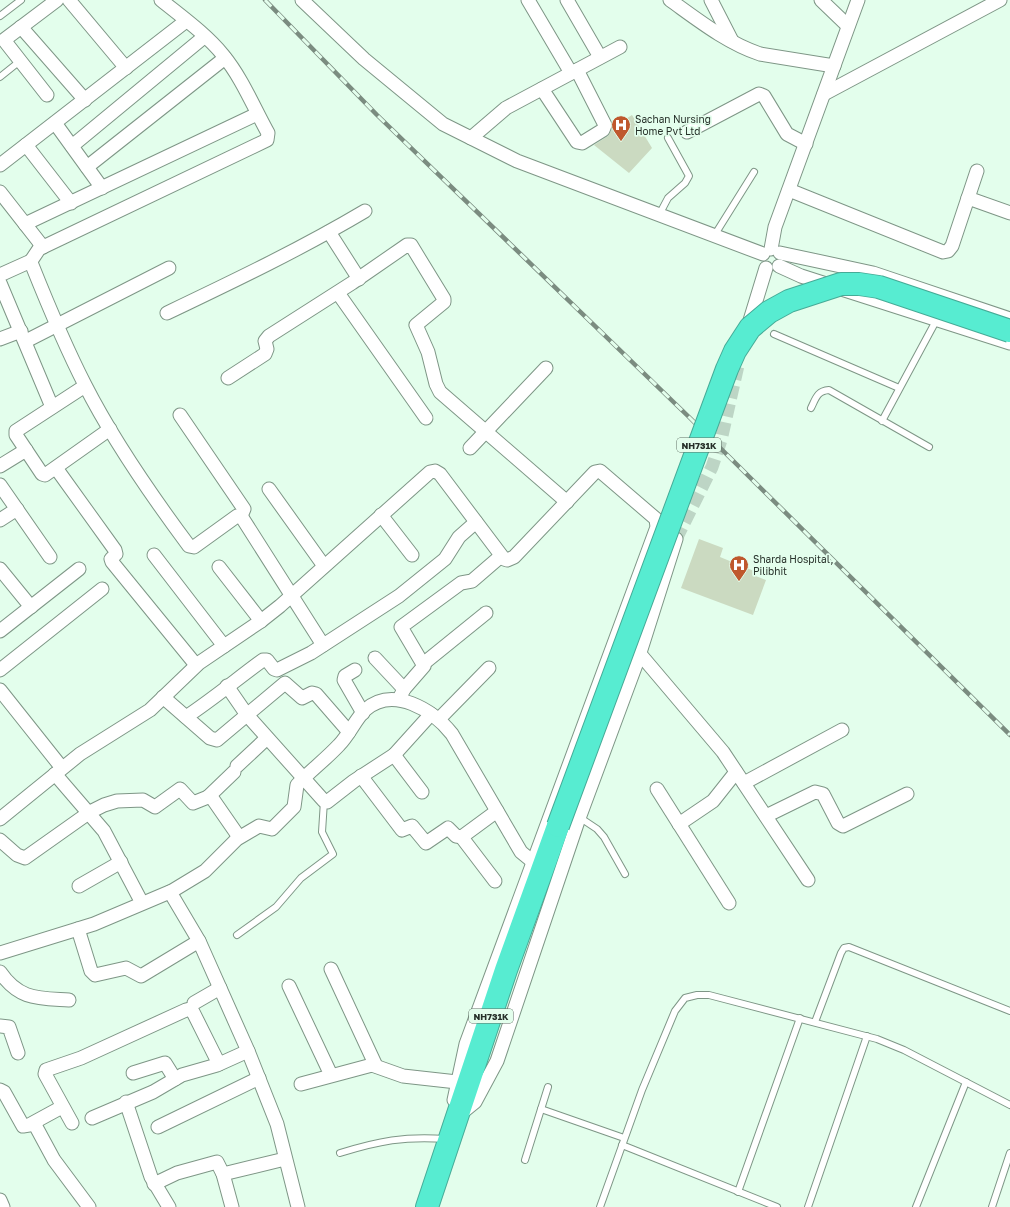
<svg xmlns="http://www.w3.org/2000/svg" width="1010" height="1207" font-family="'Golos Text',sans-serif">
<rect width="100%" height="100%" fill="#e3feec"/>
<g fill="#cbdac1">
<polygon points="632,115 652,148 629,173 594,145 608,136 613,127"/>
<polygon points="699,539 723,548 720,557 754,571 753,575 766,580 753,615 681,588"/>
</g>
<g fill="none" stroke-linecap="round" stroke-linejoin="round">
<polyline stroke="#bdd5c5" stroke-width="13" stroke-dasharray="13 6" stroke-linecap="butt" points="676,539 712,467 721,440 739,361"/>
<g stroke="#7e9686" stroke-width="8">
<g id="lane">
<polyline points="0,16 21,0"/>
<polyline points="0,77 20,61"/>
<polyline points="659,215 668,198 685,183 689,176 668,138"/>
<polyline points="714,236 754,172"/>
<polyline points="774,334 899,388"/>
<path d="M811 408C816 398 817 391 829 390L929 447"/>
<polyline points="882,421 937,319"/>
<polyline points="579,817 597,829 604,837 625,874"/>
<polyline points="237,935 276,907 301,878 333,854 322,832 324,801"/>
<polyline points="815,1022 841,953 844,948 849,947 1010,1011"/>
<polyline points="541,1109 624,1138"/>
<polyline points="622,1145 777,1207"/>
<path d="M340 1153C379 1141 404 1136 446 1139"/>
<polyline points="525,1160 548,1087"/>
<polyline points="738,1192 800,1018"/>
<polyline points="600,1207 642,1090 675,1011 685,998 697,995 709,995 877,1039 904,1050 1010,1105"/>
<polyline points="808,1207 867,1036"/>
<polyline points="916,1207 966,1082"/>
<polyline points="992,1207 1010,1153"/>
</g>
</g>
<g stroke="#7e9686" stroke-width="15">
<g id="street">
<polyline points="69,0 126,68"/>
<path d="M161 0C182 17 206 34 223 55 242 78 254 108 268 133L267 140 43 247 39 249 31 261 32 265C48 305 65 346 85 385 114 442 151 495 189 546L194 547 237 516H241L323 645"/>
<polyline points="302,0 364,59 443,124 517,161 763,254"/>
<polyline points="528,0 571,73"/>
<polyline points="567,0 600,57"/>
<path d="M670 0C698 20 727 43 760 54L834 66"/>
<polyline points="711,0 732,41"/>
<polyline points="821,0 848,26"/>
<polyline points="21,27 85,100"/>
<polyline points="542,89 577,142 582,143 603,130 605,125 577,70"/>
<polyline points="824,94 1000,0"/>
<polyline points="47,95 4,40 57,0"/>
<polyline points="55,123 102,188"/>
<polyline points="687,132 759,94 764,96 787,134 806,144"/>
<polyline points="471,138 506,108 620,47"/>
<polyline points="26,145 71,203"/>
<polyline points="72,146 204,37"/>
<polyline points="0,165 186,21"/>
<polyline points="87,167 225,58"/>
<polyline points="789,190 943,252 948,251 952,246 977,171"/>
<polyline points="0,192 43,247"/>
<polyline points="968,198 1010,213"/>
<polyline points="25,224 257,114"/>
<polyline points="329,232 359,279"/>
<polyline points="771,249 775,227 858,0"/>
<polyline points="780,253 873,273 1010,319"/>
<polyline points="779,266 801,276 1010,343"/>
<polyline points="0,275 31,261"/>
<polyline points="0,283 52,407"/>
<polyline points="338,293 426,418"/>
<path d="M167 313C234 281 301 249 365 211"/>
<polyline points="748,327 766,268"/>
<polyline points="0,339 21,331"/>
<polyline points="26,341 169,268"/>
<polyline points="228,378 265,354 267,349 265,341 269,336 352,283 407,245 411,245 444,299 444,302 416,325 428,352 436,384 440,392 567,502"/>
<polyline points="85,386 16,431 16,435 42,474 45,475 110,429"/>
<polyline points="180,415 244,509 241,516"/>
<polyline points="470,448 546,368"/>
<polyline points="0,466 26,450"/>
<polyline points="56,468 115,550 116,554 111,559 112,562 196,665"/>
<polyline points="0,485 50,557"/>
<polyline points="269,489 324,566"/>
<polyline points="381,515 412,555"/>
<polyline points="0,520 17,509"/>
<polyline points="154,555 224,646"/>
<polyline points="219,567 261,621"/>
<polyline points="0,569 31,607"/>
<polyline points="0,631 79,569"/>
<polyline points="640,654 723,752 808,880"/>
<polyline points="375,658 404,689"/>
<polyline points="423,664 486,613"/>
<polyline points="0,670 102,589"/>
<polyline points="355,670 345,676 344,680 363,713"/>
<polyline points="227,686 247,715 324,801 327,802 354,781 394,755 431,714"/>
<polyline points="0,690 62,768"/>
<polyline points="163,697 210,738 217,740 285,683 302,698 312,693 316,694 349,732"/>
<polyline points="399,699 404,689 424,666 401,627 461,583 472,581 501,556"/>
<path d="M186 717C213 699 237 679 263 660H267L274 669 277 670 311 653 399 596 445 559 459 537 476 522"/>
<polyline points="439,719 489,668"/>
<polyline points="394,755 422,792"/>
<polyline points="237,766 267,738"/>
<polyline points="55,774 104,831 142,903"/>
<polyline points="361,776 402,830 412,826 426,843 448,828 456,836 463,837"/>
<polyline points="744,783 842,730"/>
<polyline points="657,789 729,903"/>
<polyline points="208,797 234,772"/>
<polyline points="766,816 815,792 823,794 838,823 843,826 907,794"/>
<polyline points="0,819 80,754 150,710 199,663 261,621 280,606 430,472 435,471 440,474 504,559 507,560 514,557 595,472 600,471 656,519 657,527 466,1044 454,1100"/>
<polyline points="679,824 713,801 736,772"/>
<polyline points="0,840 17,855 25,858 90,812 104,805 117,801 143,800 155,807 180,789 193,803 208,797 212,798 239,837"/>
<polyline points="495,881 463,839 463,836 497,811"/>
<polyline points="79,886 121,862"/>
<polyline points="170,892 199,941 248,1051 277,1124 298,1207"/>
<polyline points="78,929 91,971 95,975 126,968 141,976 199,941"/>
<path d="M0 953 94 924 172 891 205 871 237 839 259 826 272 829 294 807 297 785C310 771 326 759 339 745 349 735 355 720 365 710 393 685 433 710 452 734L521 852 532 861"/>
<polyline points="331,969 376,1066"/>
<path d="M0 972C19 1000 38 998 69 1000"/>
<polyline points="289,986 331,1075"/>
<polyline points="194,1003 220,988"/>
<polyline points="0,1026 9,1027 18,1053"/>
<polyline points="133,1073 165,1063 175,1079"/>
<polyline points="301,1084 372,1065 403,1076 457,1082"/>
<polyline points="0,1090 4,1092 23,1126 29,1125 62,1107"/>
<polyline points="126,1102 151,1177 169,1207"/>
<polyline points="459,1115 475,1102 497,1061 578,821 637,662 676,539"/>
<polyline points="92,1118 153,1092 182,1075 217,1065 248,1051"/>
<polyline points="34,1123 54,1160 89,1207"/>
<polyline points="72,1123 45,1074 46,1070 81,1058 186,1010 190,1009 193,1012 219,1064"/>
<polyline points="158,1127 259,1078"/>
<polyline points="223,1174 285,1159"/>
<polyline points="154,1184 177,1173 217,1162 223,1174 232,1207"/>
<polyline points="0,1200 3,1207"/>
</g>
</g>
<g stroke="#46ab97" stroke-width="24">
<polyline id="highway" points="427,1207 506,970 558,826"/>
</g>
<use href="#lane" stroke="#fff" stroke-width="6"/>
<use href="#street" stroke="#fff" stroke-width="13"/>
<use href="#highway" stroke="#57ecd1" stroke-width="22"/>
<g stroke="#7b8c80" stroke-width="4.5">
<polyline id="rail" points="265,0 377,115 690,418 1010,735"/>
</g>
<use href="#rail" stroke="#e3feec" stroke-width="3" stroke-dasharray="9" stroke-linecap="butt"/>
<g stroke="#46ab97" stroke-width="24" stroke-linecap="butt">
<polyline id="highway-bridge" points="558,826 727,369 735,351 750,328 769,312 789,301 841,284 859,284 879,287 1010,331"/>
</g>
<use href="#highway-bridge" stroke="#57ecd1" stroke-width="22"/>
</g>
<defs>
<g id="hospital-pin" transform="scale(1)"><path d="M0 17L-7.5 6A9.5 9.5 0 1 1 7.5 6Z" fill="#bf582d" stroke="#e3feec"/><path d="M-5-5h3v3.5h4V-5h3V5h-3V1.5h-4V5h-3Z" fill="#fff"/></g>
</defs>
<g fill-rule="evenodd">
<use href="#hospital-pin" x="621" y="125"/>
<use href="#hospital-pin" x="739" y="565"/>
</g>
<g text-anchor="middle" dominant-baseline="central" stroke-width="3.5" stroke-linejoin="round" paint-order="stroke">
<g fill="#e3feec" stroke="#5f6e64" stroke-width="1">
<rect x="677" y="438" width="44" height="14" rx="3"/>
<rect x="469" y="1009" width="44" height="14" rx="3"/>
</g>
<g font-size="9" font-weight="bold" fill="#27312a">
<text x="699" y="445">NH731K</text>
<text x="491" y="1016">NH731K</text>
</g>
<g font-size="10" fill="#27312a" stroke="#e3feec" text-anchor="start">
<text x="635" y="119">Sachan Nursing<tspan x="635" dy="12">Home Pvt Ltd</tspan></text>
<text x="753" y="559">Sharda Hospital,<tspan x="753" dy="12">Pilibhit</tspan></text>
</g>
</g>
</svg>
